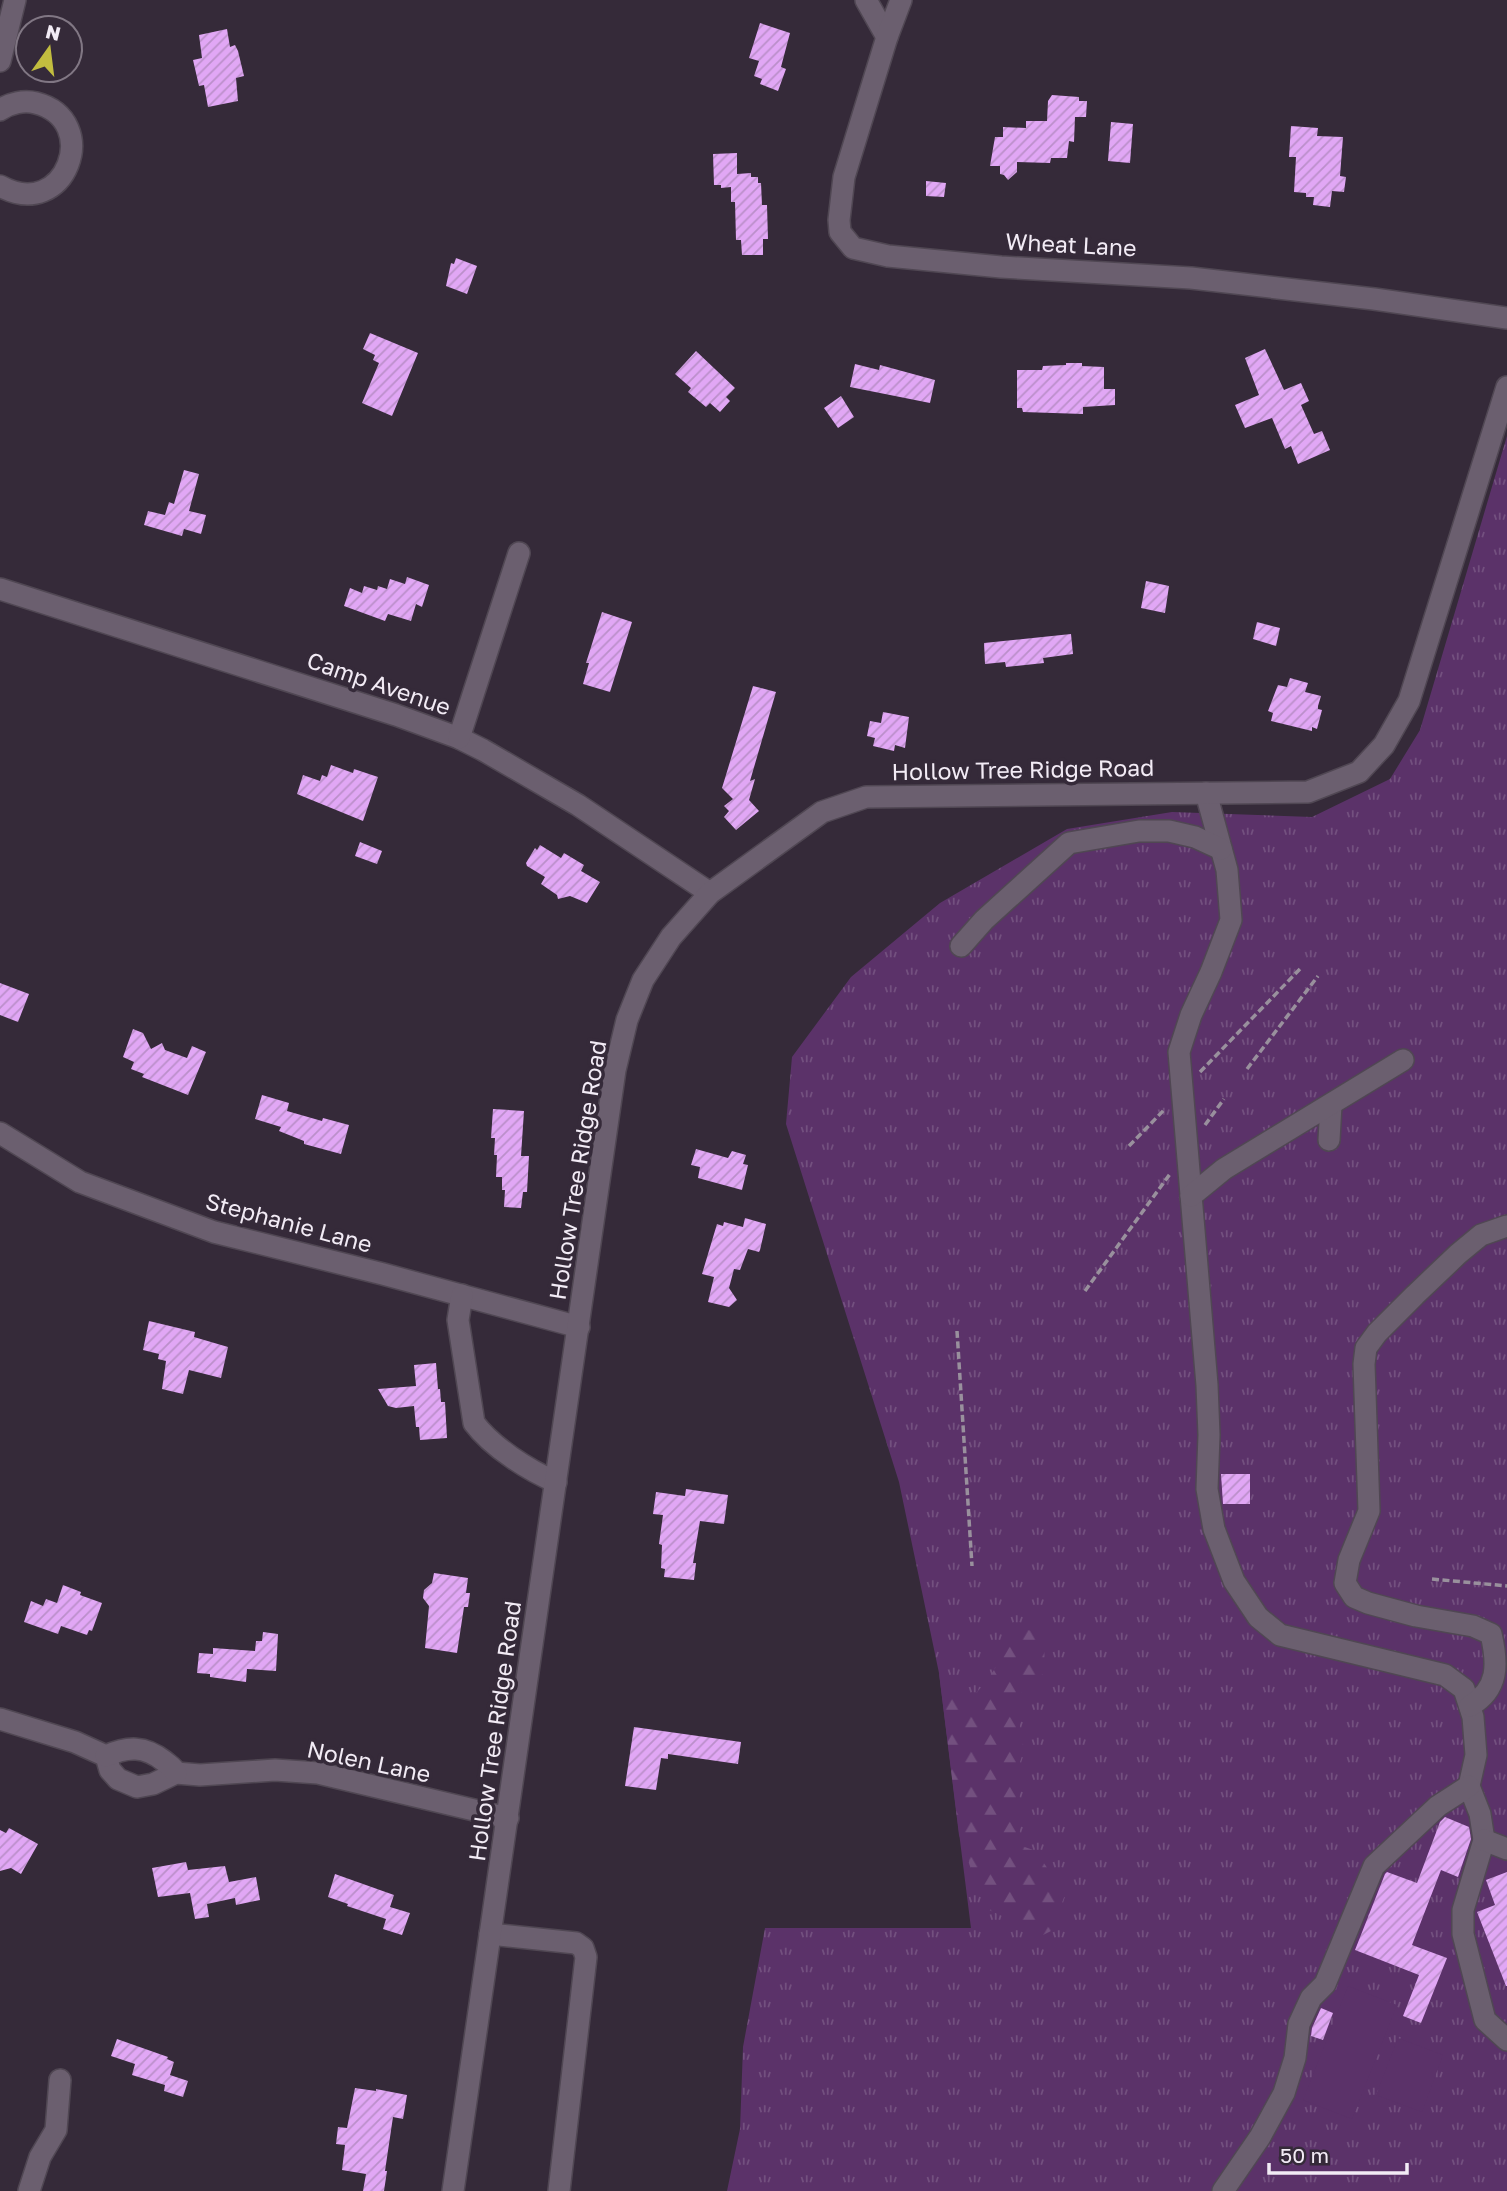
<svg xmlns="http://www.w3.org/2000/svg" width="1507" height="2191" font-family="'Golos Text',sans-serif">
<defs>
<pattern id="grass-tufts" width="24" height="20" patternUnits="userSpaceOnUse" patternTransform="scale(1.75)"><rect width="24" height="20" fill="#5b3269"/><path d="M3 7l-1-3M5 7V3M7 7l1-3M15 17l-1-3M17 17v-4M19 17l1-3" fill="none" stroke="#73507f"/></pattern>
<pattern id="forest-firs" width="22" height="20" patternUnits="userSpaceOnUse" patternTransform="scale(1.75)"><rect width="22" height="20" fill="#5b3269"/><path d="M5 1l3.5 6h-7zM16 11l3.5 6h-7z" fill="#73507f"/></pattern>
<pattern id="building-hatch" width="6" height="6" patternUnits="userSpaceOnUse" patternTransform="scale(1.75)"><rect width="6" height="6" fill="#e1a7f5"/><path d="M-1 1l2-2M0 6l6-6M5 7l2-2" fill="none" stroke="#bb8fca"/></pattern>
</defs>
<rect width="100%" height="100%" fill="#352a39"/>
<polygon fill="url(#grass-tufts)" points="1507,436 1507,2191 727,2191 740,2129 743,2047 765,1928 971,1928 939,1673 899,1482 786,1124 792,1057 851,977 940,903 1067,829 1172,812 1312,817 1390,779 1420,730"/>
<path fill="url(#forest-firs)" d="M1016 1628 1045 1633 1044 1673 1015 1698 1024 1750 1017 1771 1021 1810 1019 1845 1036 1851 1065 1895 1051 1931 1043 1935 987 1909 959 1835 939 1673 965 1702C990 1685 1003 1654 1016 1628Z"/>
<g fill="#5b3269">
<polygon points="1348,1986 1397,2005 1352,2119 1303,2100"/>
<polygon points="1398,2038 1443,2055 1422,2112 1376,2095"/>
</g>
<g fill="url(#building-hatch)">
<polygon points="760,23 790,33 781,67 786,69 778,91 760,84 762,79 754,76 759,61 749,58"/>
<polygon points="227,29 230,47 235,45 238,51 244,76 236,78 238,101 208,107 204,85 199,86 193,60 202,58 199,35"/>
<polygon points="1052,95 1079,97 1079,101 1087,101 1086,117 1075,117 1074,142 1069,141 1067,158 1051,158 1050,163 1017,162 1017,172 1008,180 1004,175 1000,174 1000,166 990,166 995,137 1003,137 1003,127 1026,128 1026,121 1047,121 1048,101"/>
<polygon points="1111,122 1133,124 1130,163 1108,161"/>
<polygon points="1291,126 1318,128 1317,136 1343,137 1340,176 1346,177 1344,192 1332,191 1330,207 1313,205 1314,197 1306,197 1306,193 1294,192 1296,157 1289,157"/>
<polygon points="737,153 737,174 751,173 751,177 758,177 758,183 761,183 762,205 767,205 768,239 763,239 763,255 742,255 741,240 736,240 735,202 731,202 731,187 721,188 721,185 714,185 713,154"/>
<polygon points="926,181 946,183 944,197 926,196"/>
<polygon points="456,258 477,266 467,294 446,286 451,263 454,264"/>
<polygon points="370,333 418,353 392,416 362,403 379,363 373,360 375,355 363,349"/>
<polygon points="1265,349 1284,390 1301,383 1309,401 1301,405 1314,434 1322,431 1330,450 1298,464 1291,446 1285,449 1272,418 1245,428 1235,405 1259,395 1245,358"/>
<polygon points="696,351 735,388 726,397 730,401 720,412 710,403 706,407 688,392 691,388 675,374"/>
<polygon points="1066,363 1082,363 1082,366 1104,367 1104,389 1115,389 1115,405 1083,407 1083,414 1023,412 1022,408 1017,408 1017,370 1042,370 1043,366 1066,365"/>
<polygon points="855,364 879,370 880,365 935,380 930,403 850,387"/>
<polygon points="841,396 854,417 838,428 824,408"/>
<polygon points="184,470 199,474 189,511 206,515 201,534 184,529 182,536 144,525 148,511 165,515 169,502 174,504"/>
<polygon points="407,577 429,585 422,607 416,604 411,621 388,614 385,621 344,606 350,588 362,593 364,586 377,590 378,586 387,589 390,579 405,584"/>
<polygon points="1146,581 1169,586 1165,613 1141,608"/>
<polygon points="602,612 632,622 610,692 583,684 589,663 586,663"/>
<polygon points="1257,622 1280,628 1276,646 1253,639"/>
<polygon points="1071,634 1073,654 1043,658 1044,663 1006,667 1005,662 985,664 984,643"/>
<polygon points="1290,678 1308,683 1305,692 1321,696 1318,706 1318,709 1322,710 1317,729 1312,727 1312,731 1271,721 1273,713 1268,711 1276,690 1278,685 1287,687"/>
<polygon points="753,686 776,692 750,781 755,779 749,800 759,811 736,830 724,817 729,811 724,806 733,799 722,788"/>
<polygon points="883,712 909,717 905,748 895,745 894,751 873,746 875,738 867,736 870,721 881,723"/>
<polygon points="331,765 353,773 354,769 378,777 363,821 297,794 303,775 320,781 322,775 327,777"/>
<polygon points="360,842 382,851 377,864 355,856"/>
<polygon points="540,845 561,858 564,853 584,865 581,871 600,882 587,903 570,896 558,899 557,895 541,884 545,877 527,866 526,863 535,848 537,850"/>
<polygon points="0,983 29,994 18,1022 0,1015"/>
<polygon points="133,1029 143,1033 151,1049 162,1043 165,1050 187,1058 192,1046 206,1052 188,1095 142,1077 144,1074 131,1069 134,1062 123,1057"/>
<polygon points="262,1095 289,1103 287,1111 322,1121 323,1118 349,1125 341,1154 304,1144 304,1141 279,1131 281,1127 255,1119"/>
<polygon points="493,1109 524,1111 521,1156 529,1156 527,1192 523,1192 521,1208 504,1207 505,1190 502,1190 502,1177 496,1177 497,1155 494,1155 495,1138 491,1138"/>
<polygon points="696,1149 728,1158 732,1151 746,1155 743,1164 748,1165 742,1190 698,1178 700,1167 691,1165"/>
<polygon points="745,1218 766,1224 760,1250 759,1252 748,1249 740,1270 734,1269 729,1288 737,1300 729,1307 708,1302 714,1277 702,1274 717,1224 723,1226 724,1222 743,1227"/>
<polygon points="149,1321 195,1332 194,1337 228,1347 221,1378 189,1370 183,1394 162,1389 166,1361 158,1359 159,1354 143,1350"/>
<polygon points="436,1363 438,1389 440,1389 441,1402 445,1402 447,1438 420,1440 419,1427 416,1427 414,1406 396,1408 388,1406 378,1389 416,1386 414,1365"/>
<polygon points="1221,1474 1250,1474 1250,1504 1223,1504"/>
<polygon points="686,1489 728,1495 724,1524 700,1521 693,1563 696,1563 694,1580 664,1577 665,1569 661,1568 662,1545 659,1544 663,1515 653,1514 656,1492 685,1496"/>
<polygon points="434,1573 468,1578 466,1593 470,1593 468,1607 464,1607 457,1653 425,1648 429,1606 423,1598 424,1590 432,1583"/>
<polygon points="63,1585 81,1592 80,1595 102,1603 92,1631 89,1630 87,1635 61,1626 58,1634 24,1622 31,1601 43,1606 46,1599 57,1603"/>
<polygon points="263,1632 278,1634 276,1671 247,1669 246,1682 210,1677 210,1674 197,1673 199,1653 213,1654 213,1648 255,1651 256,1641 262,1641"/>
<polygon points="634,1727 741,1742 738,1764 668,1754 668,1759 661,1758 656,1790 625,1786"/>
<polygon points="1445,1817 1469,1827 1471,1839 1458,1877 1441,1870 1412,1945 1447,1958 1421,2023 1403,2016 1419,1975 1355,1950 1385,1874 1387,1872 1417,1883 1440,1822"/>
<polygon points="9,1828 38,1844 21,1874 11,1868 0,1871 0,1830 6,1833"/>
<polygon points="186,1862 188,1870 225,1866 229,1882 256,1877 260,1900 236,1905 235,1898 207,1904 209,1917 195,1919 190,1893 158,1897 152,1868"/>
<polygon points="1507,1872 1507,1986 1506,1986 1477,1912 1495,1905 1486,1880"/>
<polygon points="335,1874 394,1895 390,1907 410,1913 402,1935 383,1929 386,1919 347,1906 348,1904 328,1897"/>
<polygon points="1321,2008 1333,2013 1323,2040 1311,2036 1312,2028"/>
<polygon points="117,2039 168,2057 167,2059 174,2062 170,2075 188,2081 183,2097 164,2091 165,2085 132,2075 135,2064 111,2056"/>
<polygon points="355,2088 376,2091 376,2089 407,2095 403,2119 393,2117 385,2171 387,2171 384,2191 363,2191 366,2174 342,2170 345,2145 336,2144 338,2127 347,2128"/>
</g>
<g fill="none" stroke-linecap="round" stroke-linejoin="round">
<g stroke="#504753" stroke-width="24">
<g id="minor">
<polyline points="866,0 887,37"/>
<polyline points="901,0 887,37 844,177 839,220 840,232 853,248 888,256 1001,267 1191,278 1374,299 1507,318"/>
<polyline points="0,61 15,0"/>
<path d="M0 110C10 103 24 100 36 103 103 120 66 223 0 186"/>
<polyline points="0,589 396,715 459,738 483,750 578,805 710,893"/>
<polyline points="459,738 519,553"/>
<polyline points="1206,793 1227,870 1231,920 1211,972 1191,1015 1179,1052 1207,1385 1209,1435 1207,1489 1214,1529 1234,1581 1258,1617 1280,1635 1445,1675 1464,1689 1473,1717 1476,1755 1469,1786 1480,1814 1484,1840 1463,1910 1463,1934 1485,2020 1507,2040"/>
<polyline points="961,946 984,920 1069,843 1139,831 1169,831 1195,837 1221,849"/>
<polyline points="0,1133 80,1182 214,1232 383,1274 579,1327"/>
<polyline points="1329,1140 1331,1105"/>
<polyline points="1191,1196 1224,1169 1403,1060"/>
<path d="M462 1295 458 1320 474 1423C492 1447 528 1470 556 1482"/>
<path d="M1470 1706C1499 1689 1498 1664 1491 1634L1473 1626 1416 1616 1368 1603 1354 1597 1345 1583 1349 1560 1369 1511 1364 1364 1366 1348 1377 1333 1415 1295 1458 1254 1481 1235 1507 1226"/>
<polyline points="0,1719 75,1742 106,1756 110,1770 118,1779 137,1787 153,1784 176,1773 200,1775 275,1770 318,1773 508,1818"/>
<path d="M106 1756C128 1746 145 1746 164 1761 170 1766 173 1767 176 1773"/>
<polyline points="1484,1840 1507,1849"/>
<polyline points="490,1934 576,1943 583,1948 586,1957 559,2191"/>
<polyline points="29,2191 40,2157 56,2130 60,2080"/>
<polyline points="453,2191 615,1070 627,1020 643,980 671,937 710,893 822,812 866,797 1308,792 1359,772 1384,745 1409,701 1507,387"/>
<polyline points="1223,2191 1260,2137 1284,2093 1295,2058 1299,2024 1311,1998 1325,1984 1374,1866 1438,1806 1469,1786"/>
</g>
</g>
<g stroke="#99909d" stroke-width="3.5" stroke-dasharray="7 3.5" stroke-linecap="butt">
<polyline points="1247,1069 1318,976"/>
<polyline points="1200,1072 1300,969"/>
<polyline points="1205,1125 1224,1099"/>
<polyline points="1129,1146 1164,1110"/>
<polyline points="1085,1291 1170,1174"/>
<polyline points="957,1331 972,1566"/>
<polyline points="1432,1579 1507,1586"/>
</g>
<use href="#minor" stroke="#6b5f6f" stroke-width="21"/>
</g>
<g text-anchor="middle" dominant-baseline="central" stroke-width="7" stroke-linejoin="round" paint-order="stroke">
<g font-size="23" fill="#f2ebf5" stroke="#352a39">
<text transform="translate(1071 244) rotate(3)">Wheat Lane</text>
<text transform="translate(379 683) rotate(19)">Camp Avenue</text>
<text transform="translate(1023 769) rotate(-1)">Hollow Tree Ridge Road</text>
<text transform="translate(577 1170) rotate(-81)">Hollow Tree Ridge Road</text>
<text transform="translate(289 1222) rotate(15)">Stephanie Lane</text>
<text transform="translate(494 1731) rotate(-82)">Hollow Tree Ridge Road</text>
<text transform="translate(369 1761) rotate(12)">Nolen Lane</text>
</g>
</g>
<g transform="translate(49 49) rotate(14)"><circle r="33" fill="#352a39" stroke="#817784" stroke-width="2"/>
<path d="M0-5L12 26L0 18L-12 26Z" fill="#c2bd3f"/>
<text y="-10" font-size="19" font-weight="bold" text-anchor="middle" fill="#f2ebf5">N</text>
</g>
<path d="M1269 2163v10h138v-10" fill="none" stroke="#f2ebf5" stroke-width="3.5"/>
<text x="1280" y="2163" font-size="21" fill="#f2ebf5" stroke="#352a39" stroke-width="5" paint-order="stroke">50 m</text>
</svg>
